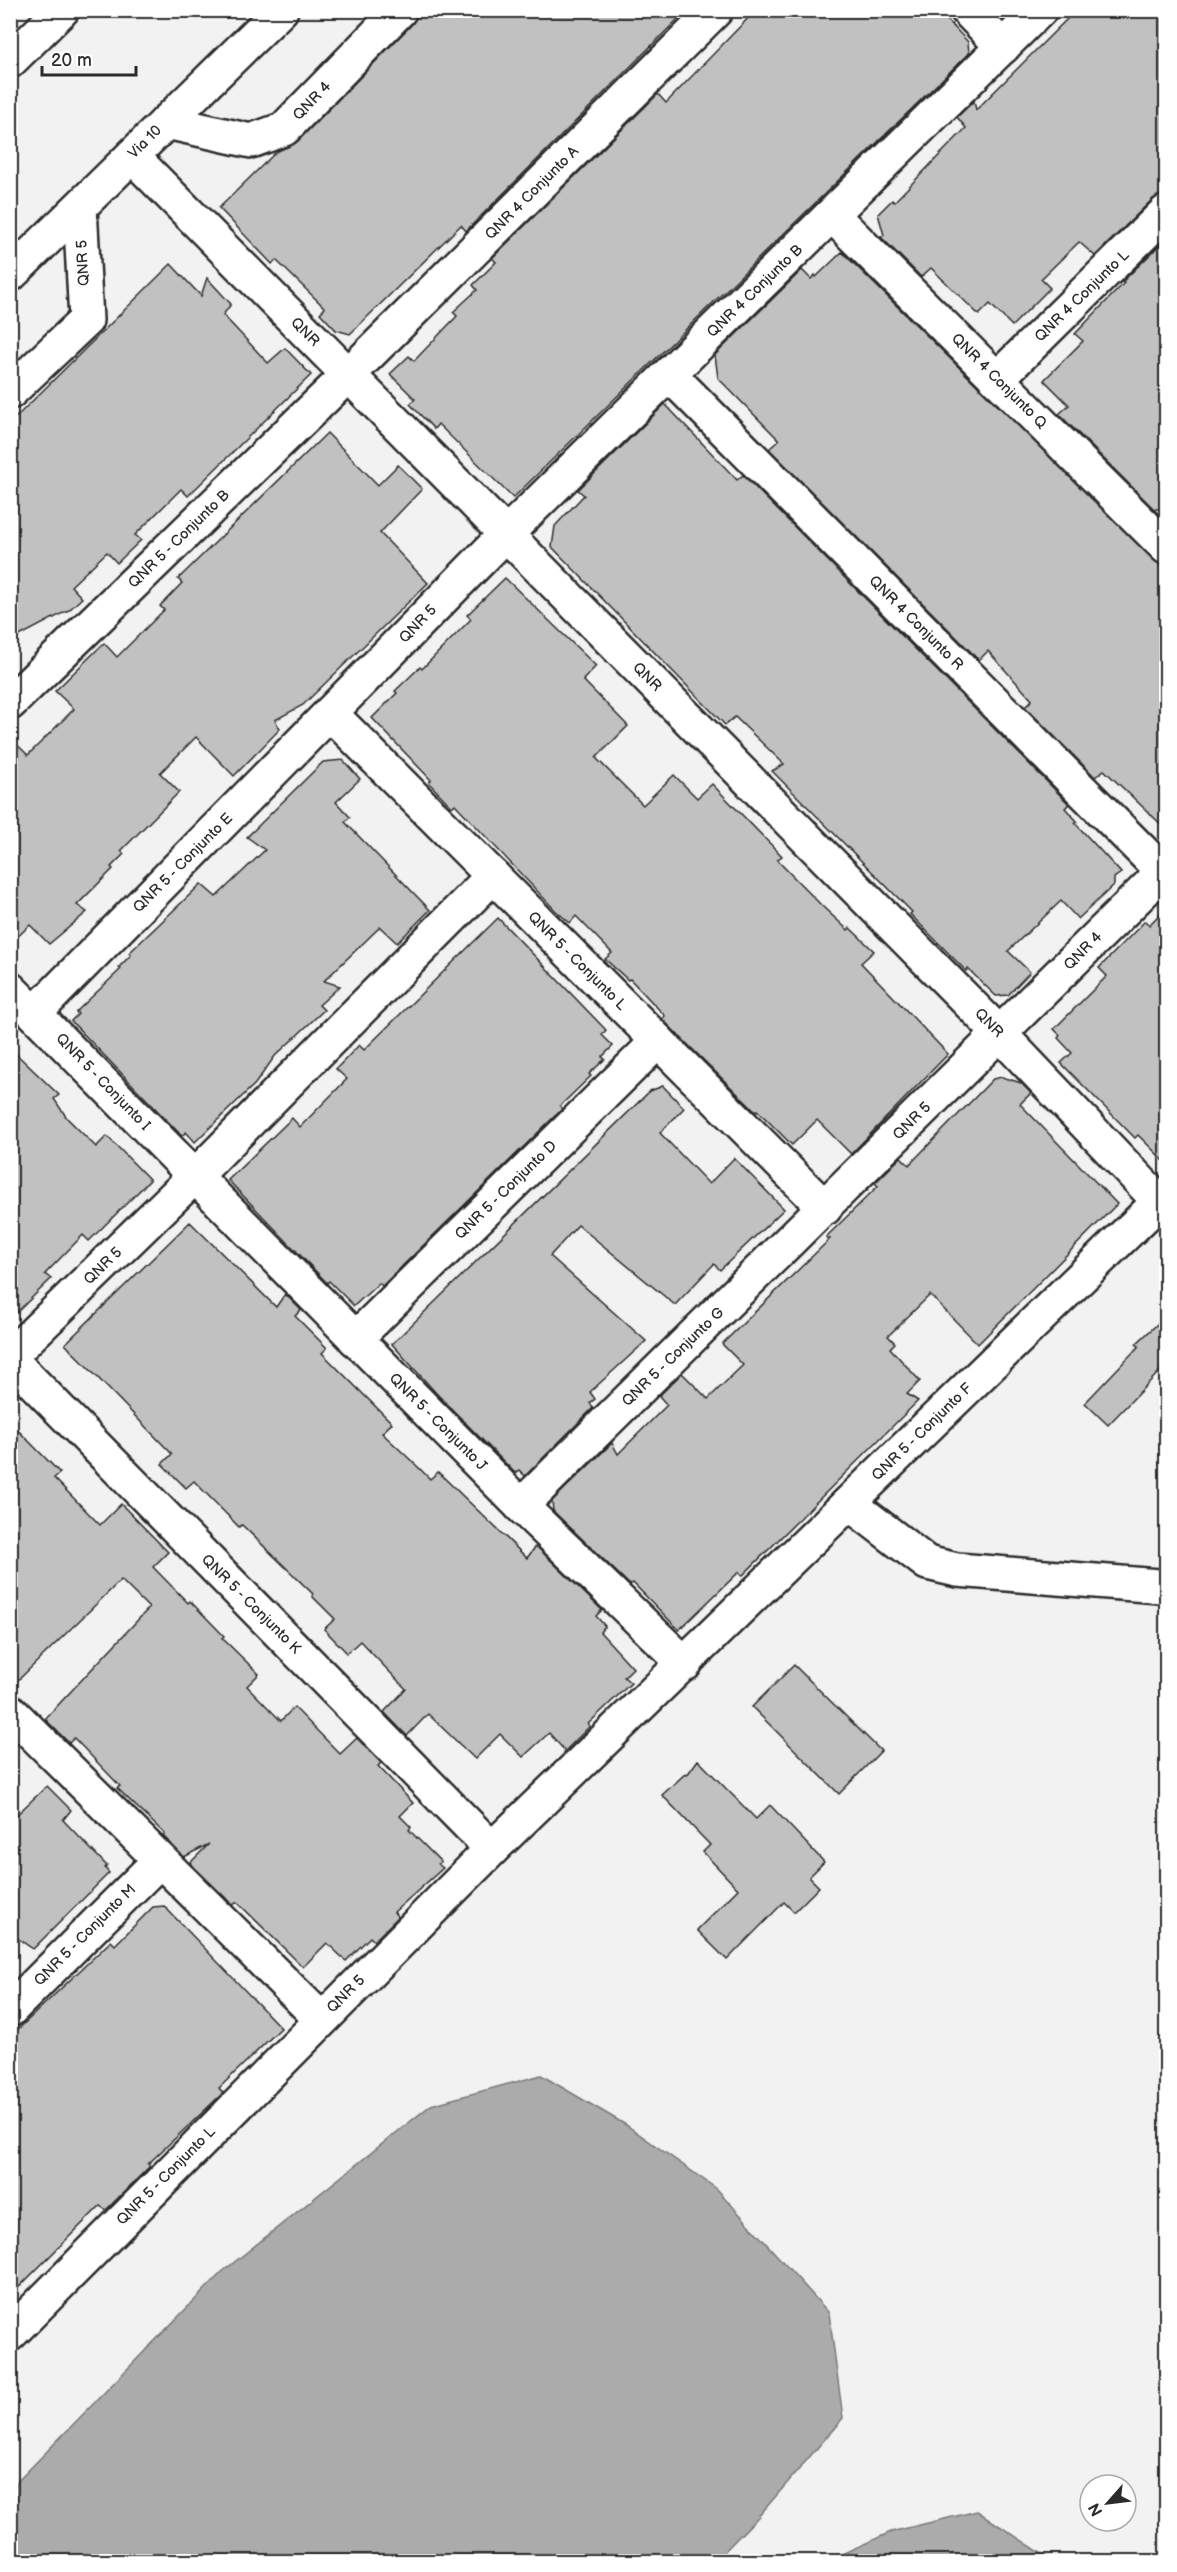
<svg xmlns="http://www.w3.org/2000/svg" width="1177" height="2572" font-family="'Balsamiq Sans',sans-serif">
<rect width="100%" height="100%" fill="#f2f2f2"/>
<filter id="ink" filterUnits="userSpaceOnUse"><feTurbulence type="fractalNoise" baseFrequency=".0167" numOctaves="2"/><feDisplacementMap in="SourceGraphic" scale="12" xChannelSelector="R" yChannelSelector="G"/><feConvolveMatrix kernelMatrix="1 2 1 2 8 2 1 2 1" color-interpolation-filters="sRGB"/></filter>
<g filter="url(#ink)">
<g fill="#ababab" stroke="#787878" stroke-width="1.5">
<polygon points="541,2075 626,2125 717,2189 829,2313 843,2418 758,2517 715,2561 11,2561 11,2488 222,2272 431,2105"/>
<polygon points="977,2511 1053,2561 826,2561 891,2532"/>
</g>
<g fill="#c1c1c1" stroke="#2b2b2b" stroke-width="1.5">
<polygon points="418,10 687,10 466,231 461,225 350,334 336,330 320,313 325,308 276,260 272,264 219,208 276,152 297,142 413,23"/>
<polygon points="756,10 938,10 968,42 969,53 513,498 438,424 434,429 410,404 415,399 390,374 409,356 414,361 457,316 453,312 477,290 473,285 496,262 492,258 658,94 666,103"/>
<polygon points="1076,10 1167,10 1167,194 1153,199 1095,256 1079,242 1041,279 1050,288 1012,326 990,304 979,315 931,268 921,277 881,237 884,235 878,214 892,200 894,202 966,128 957,117 974,101 976,110"/>
<polygon points="1167,238 1167,509 1154,509 1059,414 1069,405 1044,380 1083,341 1075,334 1124,283 1122,282"/>
<polygon points="842,252 1167,572 1167,830 1104,770 1095,777 1025,707 1032,700 988,651 979,660 769,449 779,440 718,378 715,355 802,270 811,279 815,275 816,277"/>
<polygon points="171,264 201,296 207,278 231,304 223,315 268,363 285,348 311,375 188,496 181,489 135,535 141,540 117,563 107,552 71,586 82,598 69,610 10,641 10,423"/>
<polygon points="665,404 737,480 743,475 1069,804 1065,808 1077,821 1075,823 1121,873 1114,878 1114,885 1078,919 1061,901 1008,951 1030,972 1008,995 996,996 968,969 966,971 910,914 912,912 772,771 784,764 735,717 725,725 552,547 555,526 584,495 578,490"/>
<polygon points="327,433 378,485 398,465 422,489 380,533 428,583 303,705 275,720 280,729 234,776 196,737 160,773 179,792 121,851 124,854 111,867 113,869 77,905 87,912 49,944 30,925 10,944 10,738 28,755 74,709 55,691 104,643 117,657 164,610 160,606 182,583 178,579"/>
<polygon points="505,578 596,666 583,680 628,726 596,758 643,805 674,775 697,798 712,784 782,856 777,860 823,907 848,930 850,928 874,951 861,963 948,1054 851,1154 817,1120 792,1145 757,1110 756,1112 662,1019 665,1016 630,979 628,980 605,959 612,953 576,916 570,923 555,910 455,804 452,807 429,783 431,780 372,718 397,693 395,691 420,667 422,669 471,619 467,615"/>
<polygon points="343,760 360,779 336,802 350,817 345,822 430,910 397,943 380,927 324,981 340,986 319,1005 324,1010 275,1056 255,1084 195,1142 186,1132 182,1136 71,1021 78,1014 76,1012 121,969 119,967 131,955 129,953 201,884 216,897 265,850 247,837 323,762"/>
<polygon points="1167,907 1167,1164 1138,1135 1135,1138 1061,1063 1072,1053 1058,1038 1060,1035 1054,1029 1107,976 1099,968 1145,921 1149,925"/>
<polygon points="498,918 606,1030 602,1035 613,1046 602,1057 605,1059 589,1074 591,1076 560,1106 562,1109 382,1286 379,1283 354,1306 329,1281 327,1283 228,1180 292,1118 300,1127 347,1079 336,1069 359,1045 364,1050"/>
<polygon points="10,1048 59,1095 54,1099 67,1118 96,1147 107,1136 150,1180 89,1241 83,1235 45,1274 51,1279 10,1319"/>
<polygon points="1002,1077 1021,1083 1031,1093 1020,1104 1117,1204 978,1344 930,1295 888,1336 895,1343 890,1348 920,1381 907,1394 918,1401 742,1576 739,1572 679,1630 633,1583 630,1585 553,1511 552,1501 612,1443 618,1454 667,1405 659,1396 682,1373 708,1399 743,1365 722,1344 830,1239 826,1237 878,1186 875,1183 901,1157 909,1165 993,1079"/>
<polygon points="663,1086 684,1108 660,1133 709,1184 734,1158 784,1209 720,1270 714,1264 675,1305 578,1225 550,1256 646,1341 590,1392 595,1399 590,1403 593,1408 525,1476 519,1470 515,1473 436,1393 392,1344 650,1091"/>
<polygon points="190,1222 276,1307 285,1294 301,1310 295,1316 327,1348 322,1353 392,1423 382,1433 417,1466 430,1479 438,1472 527,1558 536,1546 602,1610 596,1616 605,1626 600,1632 633,1668 624,1677 631,1683 588,1724 590,1726 565,1751 549,1733 523,1757 500,1734 475,1759 428,1714 407,1736 384,1712 406,1689 360,1641 347,1653 324,1629 335,1619 312,1596 313,1594 242,1525 239,1527 194,1481 186,1488 162,1464 172,1454 65,1344"/>
<polygon points="1167,1315 1167,1375 1161,1370 1108,1425 1085,1403 1139,1346 1136,1344"/>
<polygon points="10,1422 60,1473 54,1478 100,1525 121,1504 168,1552 153,1567 188,1603 190,1601 224,1636 222,1638 259,1674 247,1686 281,1721 294,1707 340,1754 357,1738 381,1763 378,1766 413,1803 400,1816 411,1827 409,1830 441,1862 438,1864 443,1868 394,1912 398,1917 374,1941 370,1937 346,1961 327,1943 303,1967 237,1902 233,1905 190,1863 209,1844 184,1857 163,1836 165,1834 117,1788 120,1786 74,1738 69,1743 45,1719 149,1608 121,1580 10,1688"/>
<polygon points="794,1665 881,1751 839,1794 752,1707"/>
<polygon points="698,1760 756,1819 770,1805 824,1862 809,1877 819,1887 794,1912 784,1902 727,1960 697,1930 738,1889 703,1852 710,1845 662,1795 686,1773 687,1775"/>
<polygon points="47,1786 71,1810 63,1820 107,1866 105,1868 109,1873 33,1949 10,1933 10,1821"/>
<polygon points="164,1906 281,2028 219,2088 223,2093 148,2164 150,2166 106,2210 100,2206 10,2296 10,2037 111,1941 115,1945 153,1907"/>
</g>
<g fill="none" stroke-linecap="round" stroke-linejoin="round">
<g stroke="#2b2b2b" stroke-width="38">
<g id="minor">
<polyline points="967,10 1003,47"/>
<polyline points="166,122 251,141 284,129 400,10"/>
<polyline points="132,156 1000,1034 1160,1202"/>
<polyline points="832,215 1166,547"/>
<polyline points="669,374 1163,872"/>
<polyline points="997,379 1166,212"/>
<polyline points="10,392 86,320 80,207"/>
<polyline points="10,703 348,375 716,10"/>
<polyline points="330,713 825,1208"/>
<polyline points="10,989 521,1506 685,1664"/>
<polyline points="35,1013 506,534 1040,10"/>
<polyline points="355,1339 658,1041"/>
<polyline points="10,1356 195,1176 493,876"/>
<polyline points="10,1359 492,1849"/>
<polyline points="849,1503 927,1563 957,1570 1159,1586 1166,1585"/>
<polyline points="521,1506 1166,869"/>
<polyline points="10,1711 321,2019"/>
<polyline points="10,2010 160,1860"/>
<polyline points="10,2334 492,1849 1166,1195"/>
</g>
</g>
<g stroke="#2b2b2b" stroke-width="38">
<g id="major">
<polyline points="10,61 62,10"/>
<polyline points="10,275 281,10"/>
</g>
</g>
<use href="#minor" stroke="#fff" stroke-width="33"/>
<use href="#major" stroke="#fff" stroke-width="33"/>
</g>
</g>
<g text-anchor="middle" dominant-baseline="central" stroke-width="5" stroke-linejoin="round" paint-order="stroke">
<g font-size="15" fill="#2b2b2b" stroke="#fff">
<text transform="translate(312 101) rotate(-46)">QNR 4</text>
<text transform="translate(145 142) rotate(-45)">Via 10</text>
<text transform="translate(532 193) rotate(-45)">QNR 4 Conjunto A</text>
<text transform="translate(83 263) rotate(-93)">QNR 5</text>
<text transform="translate(755 291) rotate(-44)">QNR 4 Conjunto B</text>
<text transform="translate(1082 296) rotate(-44)">QNR 4 Conjunto L</text>
<text transform="translate(305 332) rotate(45)">QNR</text>
<text transform="translate(999 381) rotate(45)">QNR 4 Conjunto Q</text>
<text transform="translate(179 539) rotate(-44)">QNR 5 - Conjunto B</text>
<text transform="translate(916 623) rotate(45)">QNR 4 Conjunto R</text>
<text transform="translate(418 624) rotate(-46)">QNR 5</text>
<text transform="translate(647 677) rotate(45)">QNR</text>
<text transform="translate(183 863) rotate(-45)">QNR 5 - Conjunto E</text>
<text transform="translate(1083 951) rotate(-45)">QNR 4</text>
<text transform="translate(577 961) rotate(45)">QNR 5 - Conjunto L</text>
<text transform="translate(989 1023) rotate(46)">QNR</text>
<text transform="translate(103 1082) rotate(46)">QNR 5 - Conjunto I</text>
<text transform="translate(912 1121) rotate(-45)">QNR 5</text>
<text transform="translate(506 1190) rotate(-44)">QNR 5 - Conjunto D</text>
<text transform="translate(103 1266) rotate(-44)">QNR 5</text>
<text transform="translate(673 1357) rotate(-44)">QNR 5 - Conjunto G</text>
<text transform="translate(438 1422) rotate(45)">QNR 5 - Conjunto J</text>
<text transform="translate(922 1432) rotate(-44)">QNR 5 - Conjunto F</text>
<text transform="translate(251 1604) rotate(45)">QNR 5 - Conjunto K</text>
<text transform="translate(85 1935) rotate(-45)">QNR 5 - Conjunto M</text>
<text transform="translate(346 1994) rotate(-45)">QNR 5</text>
<text transform="translate(166 2176) rotate(-45)">QNR 5 - Conjunto L</text>
</g>
</g>
<rect width="1177" height="2572" fill="none" stroke="#fff" stroke-width="36"/>
<rect x="18" y="18" width="1141" height="2536" fill="none" stroke="#2b2b2b" stroke-width="2" filter="url(#ink)"/>
<g transform="translate(1108 2503) rotate(242)"><circle r="28" fill="#ffffff" stroke="#aaaaaa" stroke-width="1.5"/>
<path d="M0-4.5L10 22L0 15L-10 22Z" fill="#2b2b2b"/>
<text y="-9" font-size="16" font-weight="bold" text-anchor="middle" fill="#2b2b2b">N</text>
</g>
<path d="M42 66v9h94v-9" fill="none" stroke="#2b2b2b" stroke-width="3"/>
<text x="51" y="66" font-size="18" fill="#2b2b2b" stroke="#ffffff" stroke-width="4.5" paint-order="stroke">20 m</text>
</svg>
